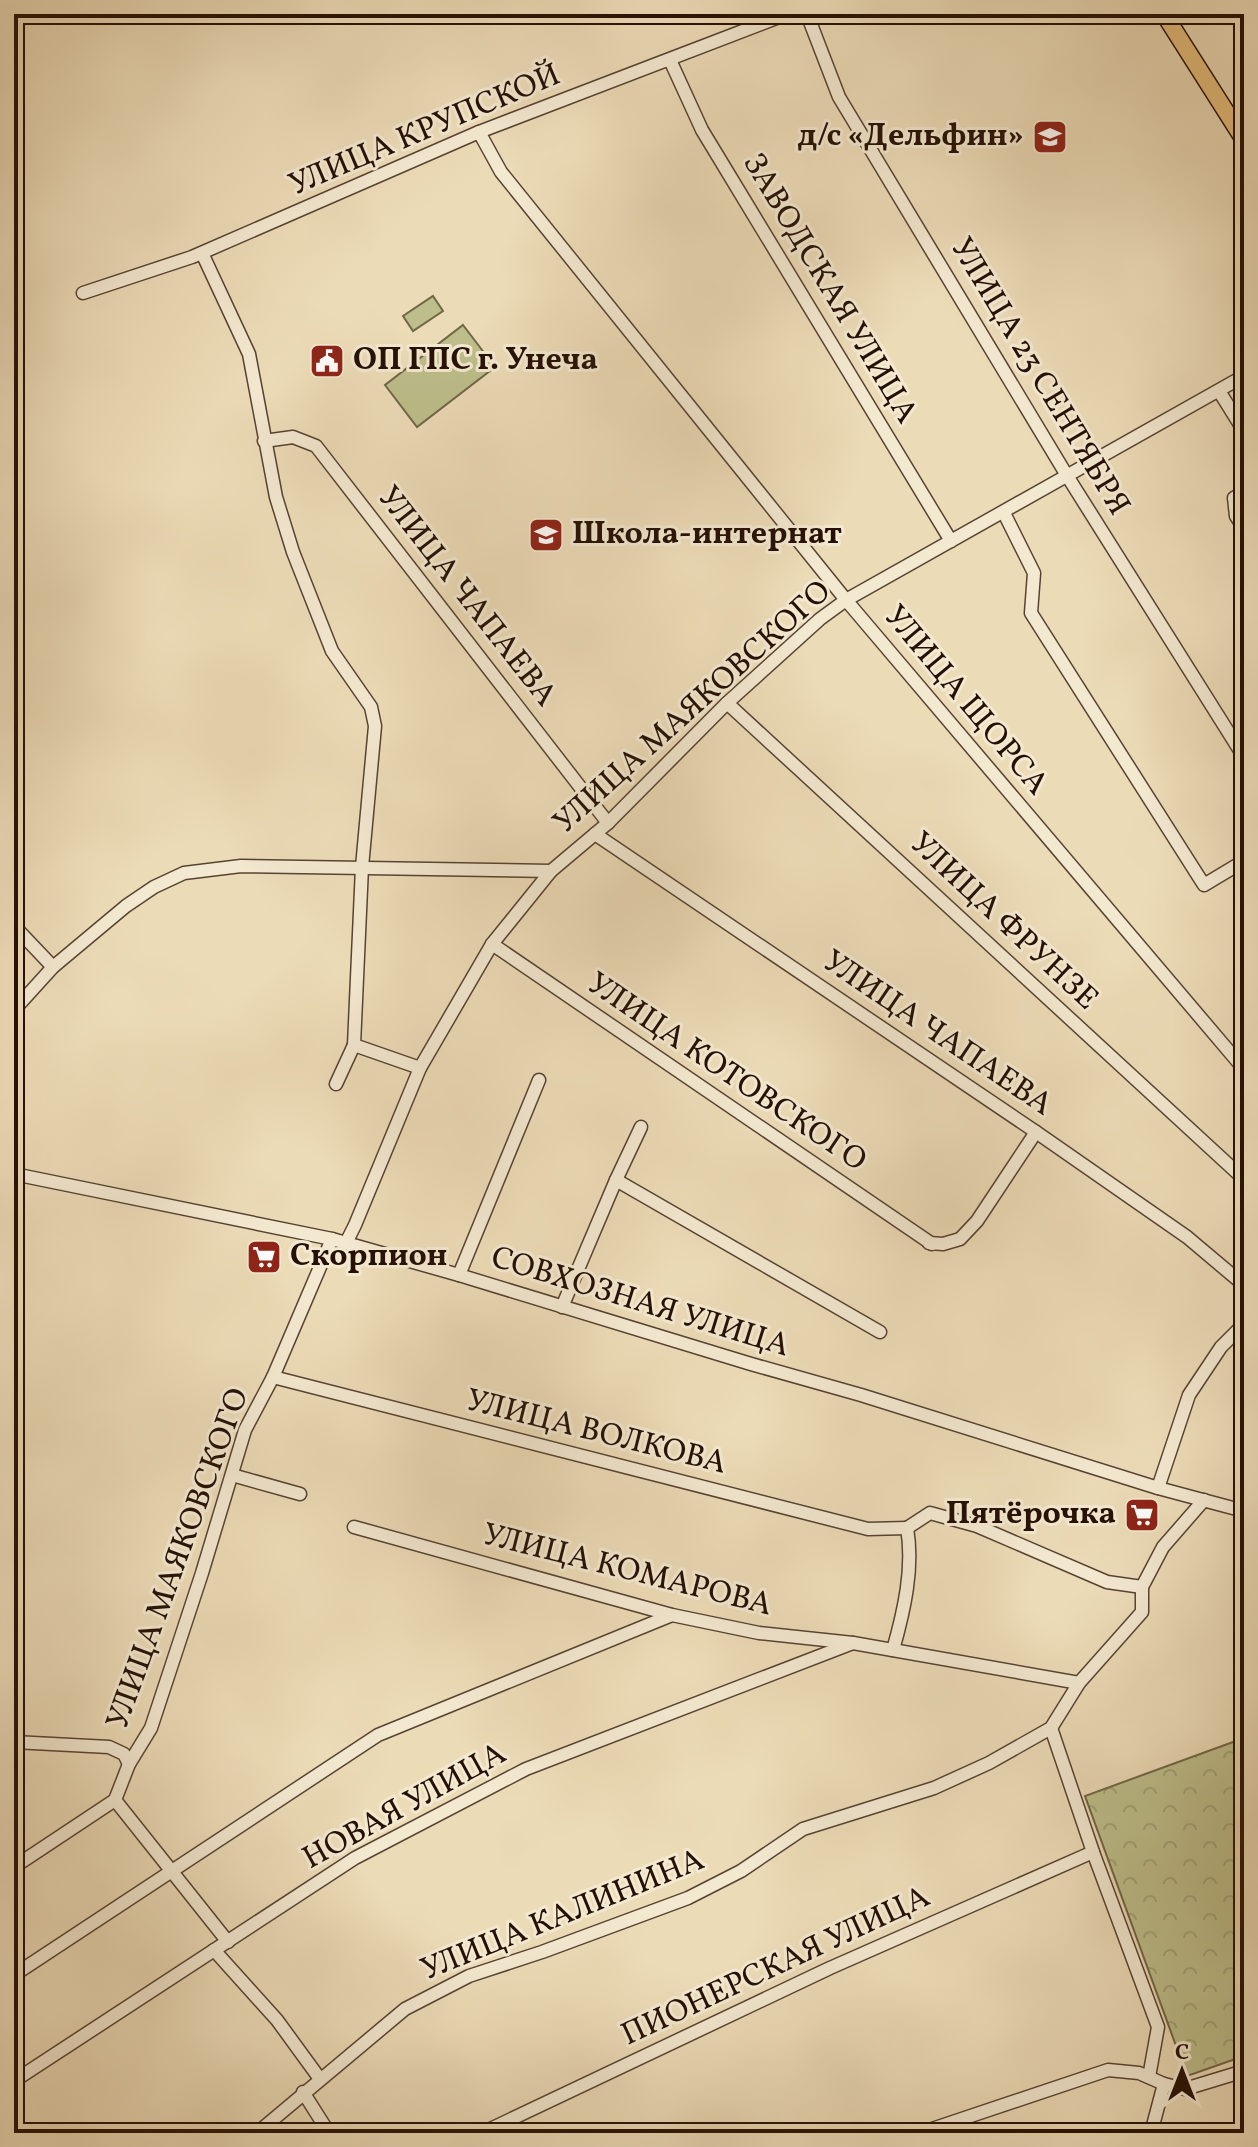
<svg xmlns="http://www.w3.org/2000/svg" width="1258" height="2147" font-family="Vollkorn,serif">
<defs>
<pattern id="park-crowns" width="20" height="18" patternUnits="userSpaceOnUse" patternTransform="scale(2)"><rect width="20" height="18" fill="#bdbe8b"/><path d="M2 6a3 3 0 1 1 6 0M12 15a3 3 0 1 1 6 0" fill="none" stroke="#a2a276"/></pattern>
</defs>
<rect width="100%" height="100%" fill="#ecdbb7"/>
<filter id="stains"><feTurbulence type="fractalNoise" baseFrequency=".0025" numOctaves="4"/><feColorMatrix values="0 0 0 0 .2 0 0 0 0 .09 0 0 0 0 .02 0 0 0 .5 -.17"/></filter>
<radialGradient id="worn" r=".72"><stop offset=".6" stop-color="#630" stop-opacity="0"/><stop offset="1" stop-color="#630" stop-opacity=".3"/></radialGradient>
<polygon fill="url(#park-crowns)" stroke="#716748" stroke-width="2" points="1244,1738 1244,2056 1187,2076 1085,1796"/>
<g fill="#bdbe8b" stroke="#716748" stroke-width="2">
<polygon points="433,296 443,311 413,331 403,316"/>
<polygon points="463,325 495,367 417,427 385,385"/>
</g>
<g fill="none" stroke-linecap="round" stroke-linejoin="round">
<g stroke="#574332" stroke-width="15">
<g id="minor">
<polyline points="807,14 839,97 1066,474 1244,757"/>
<polyline points="670,60 702,130 951,541"/>
<polyline points="479,132 501,172 846,600 1244,1069"/>
<polyline points="202,253 249,354 276,497 293,552 332,651 371,707 375,726 362,867 354,1045 420,1068"/>
<polyline points="83,293 192,257 479,132 787,14"/>
<polyline points="1219,391 1244,431"/>
<polyline points="264,441 293,437 316,446 608,823"/>
<polyline points="1244,492 1234,498 1236,516 1244,528"/>
<polyline points="1004,513 1034,573 1031,613 1204,885 1244,861"/>
<polyline points="727,703 1244,1179"/>
<polyline points="595,834 1036,1132 1187,1237 1244,1285"/>
<polyline points="14,926 53,967"/>
<polyline points="492,944 932,1244"/>
<polyline points="14,1010 53,967 126,906 154,887 184,873 241,866 551,871"/>
<polyline points="336,1084 354,1045"/>
<polyline points="14,1174 332,1239 459,1275 751,1364 861,1395 1158,1488 1244,1511"/>
<polyline points="616,1180 641,1127"/>
<polyline points="346,1243 355,1225 420,1068 492,944 551,871 608,823 727,703 820,619 846,600 1244,376"/>
<polyline points="929,1243 943,1244 960,1239 977,1221 1036,1132"/>
<polyline points="459,1275 539,1080"/>
<polyline points="562,1307 616,1180 880,1332"/>
<polyline points="273,1377 868,1529 907,1528"/>
<polyline points="232,1475 300,1494"/>
<polyline points="1158,1488 1189,1395 1221,1347 1244,1324"/>
<polyline points="354,1527 672,1615 759,1633 853,1643 1079,1683"/>
<polyline points="907,1528 930,1513 977,1526 1107,1582 1142,1587"/>
<path d="M893 1650C904 1611 914 1568 907 1528"/>
<polyline points="1051,1728 1093,1852 1158,2027 1149,2077"/>
<polyline points="14,1742 109,1747 124,1754 129,1764"/>
<polyline points="115,1800 228,1942"/>
<polyline points="14,1867 115,1800 129,1764 151,1728 202,1573 245,1430 273,1377 332,1239"/>
<polyline points="214,1950 277,2020 320,2079"/>
<polyline points="14,1975 378,1735 672,1615"/>
<polyline points="14,2081 355,1858 526,1769 853,1643"/>
<polyline points="303,2092 329,2133"/>
<polyline points="257,2133 405,2009 469,1976 542,1952 688,1898 741,1871 803,1829 934,1788 989,1763 1051,1728 1079,1683 1142,1612 1142,1587 1163,1547 1204,1500"/>
<polyline points="482,2133 830,1968 1093,1852"/>
<polyline points="920,2133 1108,2070 1139,2073 1164,2084 1185,2089 1244,2071"/>
<polyline points="1151,2133 1164,2084"/>
</g>
</g>
<g stroke="#251005" stroke-width="19">
<polyline id="major" points="1164,14 1244,140"/>
</g>
<use href="#minor" stroke="#f3e8d0" stroke-width="12"/>
<use href="#major" stroke="#e6be7c" stroke-width="16"/>
</g>
<defs>
<g id="school-square" transform="scale(1.8)"><rect x="-9" y="-9" width="18" height="18" rx="4" fill="#8f2418" stroke="#f3e8d0"/><path d="M0-5L7-2L0 1L-7-2ZM-4 1L0 2.5L4 1V4Q0 6-4 4Z" fill="#fff"/></g>
<g id="civic-square" transform="scale(1.8)"><rect x="-9" y="-9" width="18" height="18" rx="4" fill="#8f2418" stroke="#f3e8d0"/><path d="M-.6-6.5H3V-4.5H.6V-3L4-1V1h2V6H-6V1h2V-1L-.6-3ZM-1.2 2.5V6h2.4V2.5Z" fill="#fff"/></g>
<g id="supermarket-square" transform="scale(1.8)"><rect x="-9" y="-9" width="18" height="18" rx="4" fill="#8f2418" stroke="#f3e8d0"/><path d="M-6-5.5h2.5l.6 2H6L4.5 2H-2.5L-4.4-4H-6ZM-1.5 3.2a1.3 1.3 0 1 0 .1 0ZM3 3.2a1.3 1.3 0 1 0 .1 0Z" fill="#fff"/></g>
</defs>
<g fill-rule="evenodd">
<use href="#school-square" x="1050" y="137"/>
<use href="#civic-square" x="327" y="361"/>
<use href="#school-square" x="546" y="535"/>
<use href="#supermarket-square" x="264" y="1257"/>
<use href="#supermarket-square" x="1142" y="1515"/>
</g>
<g text-anchor="middle" dominant-baseline="central" stroke-width="6" stroke-linejoin="round" paint-order="stroke">
<g font-size="32" fill="#251005" stroke="#f3e8d0">
<text transform="translate(425 131) rotate(-23)">УЛИЦА КРУПСКОЙ</text>
<text transform="translate(829 289) rotate(59)">ЗАВОДСКАЯ УЛИЦА</text>
<text transform="translate(1039 377) rotate(59)">УЛИЦА 23 СЕНТЯБРЯ</text>
<text transform="translate(466 597) rotate(52)">УЛИЦА ЧАПАЕВА</text>
<text transform="translate(965 701) rotate(50)">УЛИЦА ЩОРСА</text>
<text transform="translate(693 708) rotate(-42)">УЛИЦА МАЯКОВСКОГО</text>
<text transform="translate(1003 922) rotate(43)">УЛИЦА ФРУНЗЕ</text>
<text transform="translate(937 1034) rotate(34)">УЛИЦА ЧАПАЕВА</text>
<text transform="translate(726 1073) rotate(34)">УЛИЦА КОТОВСКОГО</text>
<text transform="translate(640 1303) rotate(17)">СОВХОЗНАЯ УЛИЦА</text>
<text transform="translate(596 1433) rotate(14)">УЛИЦА ВОЛКОВА</text>
<text transform="translate(179 1559) rotate(-70)">УЛИЦА МАЯКОВСКОГО</text>
<text transform="translate(627 1571) rotate(14)">УЛИЦА КОМАРОВА</text>
<text transform="translate(405 1807) rotate(-29)">НОВАЯ УЛИЦА</text>
<text transform="translate(563 1916) rotate(-22)">УЛИЦА КАЛИНИНА</text>
<text transform="translate(776 1967) rotate(-25)">ПИОНЕРСКАЯ УЛИЦА</text>
</g>
<g font-size="32" font-weight="bold" fill="#251005" stroke="#f3e8d0" text-anchor="start">
<text x="1024" y="137" text-anchor="end">д/с «Дельфин»</text>
<text x="353" y="361">ОП ГПС г. Унеча</text>
<text x="572" y="535">Школа-интернат</text>
<text x="290" y="1257">Скорпион</text>
<text x="1116" y="1515" text-anchor="end">Пятёрочка</text>
</g>
</g>
<rect width="1258" height="2147" fill="none" stroke="#ecdbb7" stroke-width="48"/>
<rect x="16" y="16" width="1226" height="2115" fill="none" stroke="#251005" stroke-width="4"/>
<rect x="24" y="24" width="1210" height="2099" fill="none" stroke="#251005" stroke-width="2"/>
<g transform="translate(1182 2071)" stroke="#f3e8d0" stroke-width="6" paint-order="stroke">
<path d="M0-6L14 30L0 20L-14 30Z" fill="#251005"/>
<text y="-12" font-size="22" font-weight="bold" text-anchor="middle" fill="#251005">С</text>
</g>
<rect width="100%" height="100%" filter="url(#stains)"/>
<rect width="100%" height="100%" fill="url(#worn)"/>
</svg>
